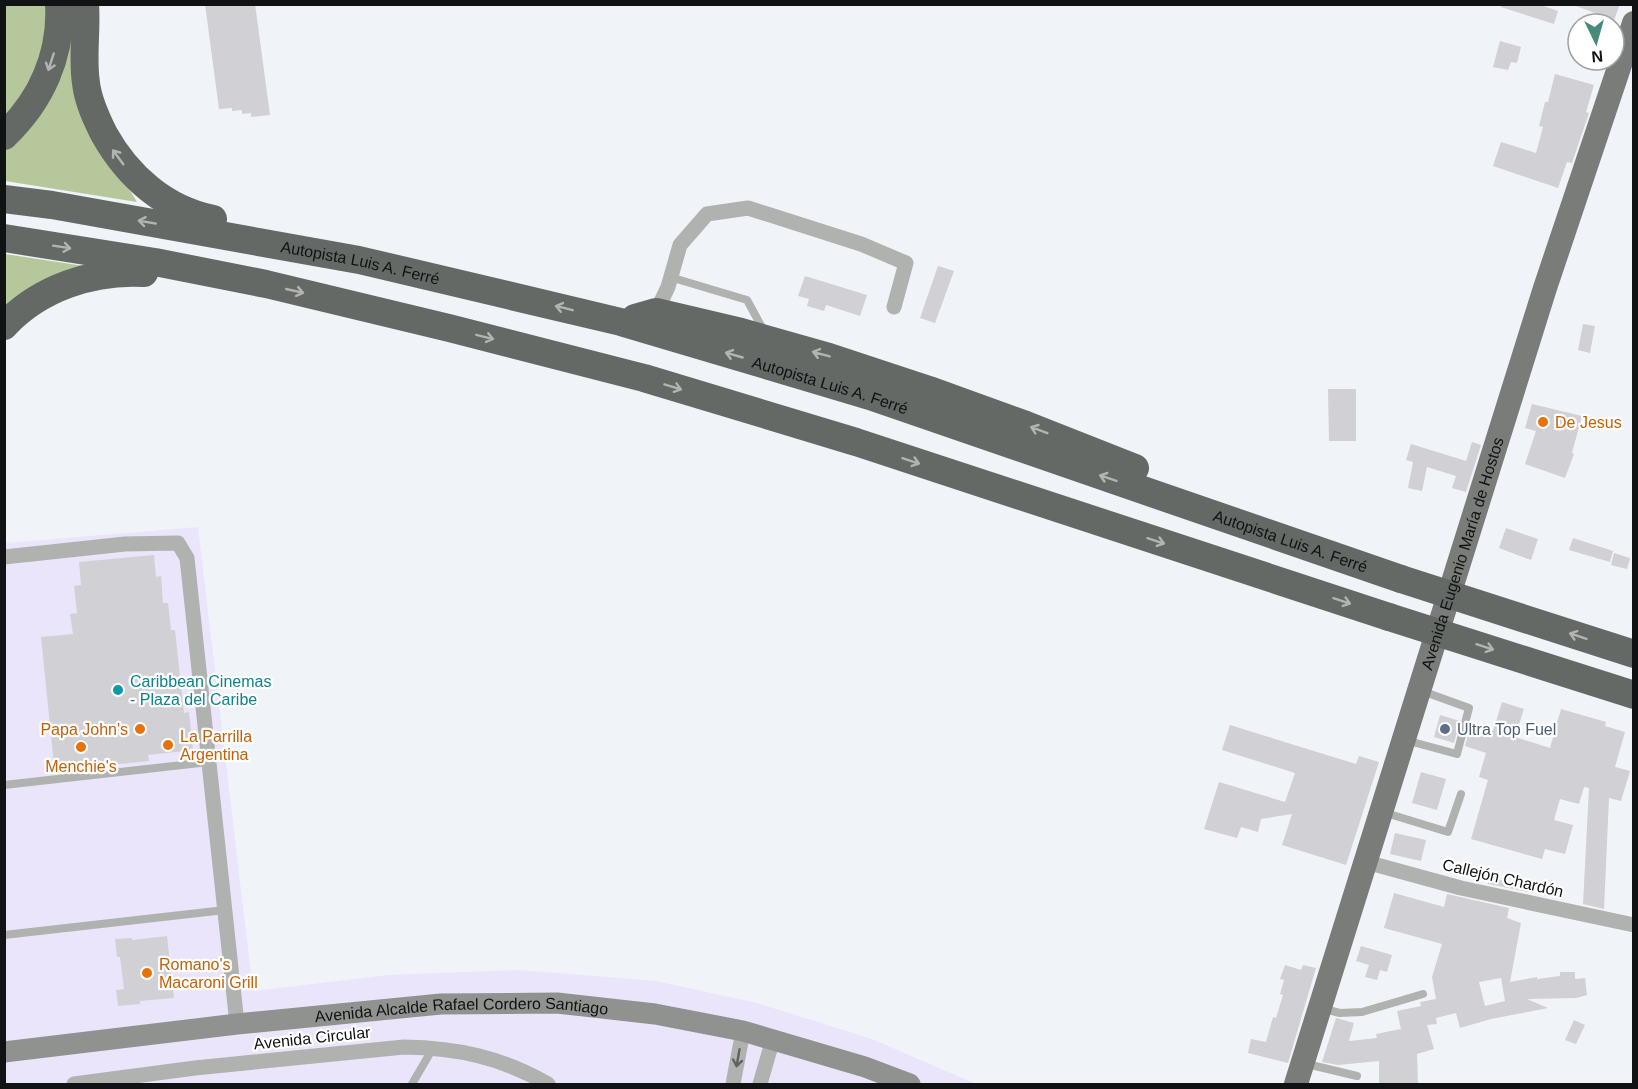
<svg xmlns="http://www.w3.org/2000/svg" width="1638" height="1089" font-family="Helvetica,sans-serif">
<rect width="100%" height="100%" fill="#f0f3f7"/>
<polygon fill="#ebe5fb" points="198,527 253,991 388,975 519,970 656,981 757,1003 872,1039 976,1084 5,1084 5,543"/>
<g fill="#b6c89b">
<polygon points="5,5 47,5 43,55 5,123"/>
<polygon points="65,5 129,189 137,202 5,181 4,143"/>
<polygon points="5,254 97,268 5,313"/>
</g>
<g fill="#d1d0d5" fill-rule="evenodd">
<polygon points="205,4 255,4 270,115 251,117 251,113 242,114 242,110 232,111 232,108 219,109"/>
<polygon points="1501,4 1538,4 1558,11 1554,24 1501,7"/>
<polygon points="1576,4 1620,4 1614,20 1576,6"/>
<polygon points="1500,41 1521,47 1517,63 1511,62 1508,70 1493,67"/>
<polygon points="1555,74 1594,85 1586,112 1589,113 1572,163 1567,162 1558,188 1493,166 1501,142 1536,153 1543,127 1539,126 1545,102 1548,102"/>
<polygon points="938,266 954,271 935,323 920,318"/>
<polygon points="805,276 867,295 860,316 826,305 824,311 807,306 809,299 798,296"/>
<polygon points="1583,324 1595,326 1590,353 1578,350"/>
<polygon points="1328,389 1356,389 1356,441 1329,441"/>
<polygon points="1532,404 1582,416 1572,453 1574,454 1565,478 1525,464 1536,431 1525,428"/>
<polygon points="1472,442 1481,445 1466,492 1452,488 1456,476 1427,467 1422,491 1408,488 1413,462 1406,460 1411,444 1466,461"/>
<polygon points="1506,528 1538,539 1531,560 1499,548"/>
<polygon points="1573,538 1613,551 1610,562 1569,550"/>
<polygon points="1614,553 1630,558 1627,569 1611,565"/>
<polygon points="154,555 156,577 161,576 163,603 168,603 171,630 175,630 184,713 189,712 193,750 148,755 149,761 100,766 100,760 54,765 41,637 73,634 70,614 77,613 74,586 81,585 79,562"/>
<polygon points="1502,702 1524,709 1515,737 1550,748 1561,709 1606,722 1605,726 1625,732 1615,767 1630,771 1621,801 1609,798 1604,909 1583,904 1589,788 1584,787 1579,804 1560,799 1554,820 1573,825 1565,854 1545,849 1542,859 1471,839 1488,780 1479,777 1486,753 1465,746 1471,724 1493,731"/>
<polygon points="1440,715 1460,721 1454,743 1434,737"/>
<polygon points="1230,725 1356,764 1359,756 1379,762 1346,865 1282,845 1292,814 1261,819 1258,832 1241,827 1237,838 1204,829 1219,782 1285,802 1295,773 1222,750"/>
<polygon points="1421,772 1446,779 1437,810 1412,803"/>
<polygon points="1395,833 1426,840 1421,861 1390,854"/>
<polygon points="1490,878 1530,886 1528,892 1488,884"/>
<path d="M1394 893 1444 907 1447 894 1509 908 1507 918 1521 923 1510 982 1537 977V979L1560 976V972H1575V979L1585 978 1587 995 1576 998 1527 999 1548 1008 1491 1019 1460 1028 1456 1013 1436 1018 1437 1024 1427 1025 1434 1049 1417 1054 1418 1084H1379V1061L1338 1065 1322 1062 1336 1018 1354 1023 1349 1041 1377 1038 1376 1034 1401 1029 1397 1011 1421 1006 1420 1002 1436 999 1432 977 1442 944 1384 928ZM1501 978 1505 1001 1485 1006 1479 982Z"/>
<polygon points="167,936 174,998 140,1001 140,1004 118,1006 116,990 124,989 120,957 117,957 115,939 132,938 132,940"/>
<polygon points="1361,946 1392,955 1387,972 1380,970 1377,980 1365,977 1369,965 1356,961"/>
<polygon points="1285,965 1301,970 1303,965 1316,968 1288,1063 1248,1053 1251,1039 1266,1042 1273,1017 1276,1018 1283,995 1280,994 1284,980 1280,979"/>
<polygon points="1574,1020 1585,1025 1576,1044 1565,1040"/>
</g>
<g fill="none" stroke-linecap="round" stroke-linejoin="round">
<g stroke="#b0b2b0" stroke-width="8">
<polyline points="670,277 747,300 764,331"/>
<polyline points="1405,740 1457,754 1469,708 1422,691"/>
<polyline points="4,785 209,762"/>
<polyline points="1386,813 1448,832 1461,794"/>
<polyline points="4,935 225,910"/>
<polyline points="1324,1009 1340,1013 1362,1012 1423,994"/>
<polyline points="1307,1064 1357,1076"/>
<polyline points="412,1084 433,1048"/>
</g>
<g stroke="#b0b2b0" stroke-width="15">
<polyline points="656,312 668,287 680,245 707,214 748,208 861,244 906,263 894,307"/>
<polyline points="4,557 125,544 178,543 187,558 237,1024"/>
<polyline points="1366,862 1461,888 1634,925"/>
<path d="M74 1084 195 1068 404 1047C458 1048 500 1057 548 1084"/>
<polyline points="733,1084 743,1031"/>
<polyline points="760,1084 773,1039"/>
</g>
<path stroke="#909290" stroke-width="21" id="s1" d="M4 1052 237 1024 441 1004 557 1003 655 1014 743 1031 865 1067 910 1084"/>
<path stroke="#797c79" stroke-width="24" id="s2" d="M1296 1084 1545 288 1634 23"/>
<g stroke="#656966" stroke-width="28">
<path d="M85 4C87 31 82 57 86 83 88 101 96 118 104 134 128 177 165 209 213 219"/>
<path d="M4 136C41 101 62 55 59 4"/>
<path id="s3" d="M4 199 52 205 359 260 621 322 870 396 1401 579"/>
<polyline points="4,238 155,262 266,284 449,328 644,378 856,442 1389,617"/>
<polyline points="635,318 656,312 741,332 829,357 929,390 1026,425 1135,468"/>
<path d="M4 326C39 288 93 270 144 273"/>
</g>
<g stroke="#656966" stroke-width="28">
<polyline points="1401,579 1634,654"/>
<polyline points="1389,617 1634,695"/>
</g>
</g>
<defs><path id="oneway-shaft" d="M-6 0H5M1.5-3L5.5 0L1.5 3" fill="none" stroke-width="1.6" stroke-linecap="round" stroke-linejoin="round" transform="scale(1.5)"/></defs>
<g stroke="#b2b4b2">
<use href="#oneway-shaft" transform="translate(51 62) rotate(108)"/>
<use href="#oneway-shaft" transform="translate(118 157) rotate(-126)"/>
<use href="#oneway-shaft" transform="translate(147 222) rotate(-170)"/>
<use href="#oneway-shaft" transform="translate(62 247) rotate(9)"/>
<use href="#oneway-shaft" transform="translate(295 291) rotate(13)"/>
<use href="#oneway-shaft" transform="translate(564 308) rotate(-166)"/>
<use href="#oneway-shaft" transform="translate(485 337) rotate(14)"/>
<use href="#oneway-shaft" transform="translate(821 354) rotate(-165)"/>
<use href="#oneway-shaft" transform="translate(734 355) rotate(-164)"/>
<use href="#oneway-shaft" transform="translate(673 387) rotate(17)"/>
<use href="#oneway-shaft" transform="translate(1039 430) rotate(-159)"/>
<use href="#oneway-shaft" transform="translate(911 461) rotate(18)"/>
<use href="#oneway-shaft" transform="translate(1108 478) rotate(-161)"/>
<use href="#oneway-shaft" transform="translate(1156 541) rotate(18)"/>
<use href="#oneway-shaft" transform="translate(1342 601) rotate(18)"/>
<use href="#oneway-shaft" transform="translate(1578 636) rotate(-162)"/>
<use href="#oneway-shaft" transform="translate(1485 647) rotate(18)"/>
</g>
<use stroke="#606262" href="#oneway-shaft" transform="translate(738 1058) rotate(100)"/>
<g fill="#e8710a" stroke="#fff" stroke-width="2">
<circle cx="1543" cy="422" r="6"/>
<circle cx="140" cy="729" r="6"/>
<circle cx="168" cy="745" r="6"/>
<circle cx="81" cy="747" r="6"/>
<circle cx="147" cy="973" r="6"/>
</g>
<circle fill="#0f9aa8" stroke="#fff" stroke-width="2" cx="118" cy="690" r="6"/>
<circle fill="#5c6f8a" stroke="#fff" stroke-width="2" cx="1445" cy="729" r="6"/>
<g text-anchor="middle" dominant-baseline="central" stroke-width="4.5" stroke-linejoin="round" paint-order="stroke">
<g font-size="16" fill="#101213" stroke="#fff">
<text stroke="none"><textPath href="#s3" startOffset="362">Autopista Luis A. Ferré</textPath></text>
<text stroke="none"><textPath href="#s3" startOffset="848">Autopista Luis A. Ferré</textPath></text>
<text stroke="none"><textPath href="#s3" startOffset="1334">Autopista Luis A. Ferré</textPath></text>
<text stroke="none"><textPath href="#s2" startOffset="556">Avenida Eugenio María de Hostos</textPath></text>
<text transform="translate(1503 878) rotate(13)">Callejón Chardón</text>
<text stroke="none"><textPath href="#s1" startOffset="460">Avenida Alcalde Rafael Cordero Santiago</textPath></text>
<text transform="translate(312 1038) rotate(-6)">Avenida Circular</text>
</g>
<g font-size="16" fill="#c56008" stroke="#fff" text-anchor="start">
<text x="1555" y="422">De Jesus</text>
<text x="128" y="729" text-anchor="end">Papa John's</text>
<text x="180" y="736">La Parrilla<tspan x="180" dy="18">Argentina</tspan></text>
<text x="81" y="766" text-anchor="middle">Menchie's</text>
<text x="159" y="964">Romano's<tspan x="159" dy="18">Macaroni Grill</tspan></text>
</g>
<g font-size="16" fill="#0d838f" stroke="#fff" text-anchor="start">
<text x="130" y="681">Caribbean Cinemas<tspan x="130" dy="18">- Plaza del Caribe</tspan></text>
</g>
<g font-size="16" fill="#4e5e75" stroke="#fff" text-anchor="start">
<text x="1457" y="729">Ultra Top Fuel</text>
</g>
</g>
<rect width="1638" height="1089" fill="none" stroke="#101213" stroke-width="12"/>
<g transform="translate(1596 42) rotate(175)"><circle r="28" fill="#ffffff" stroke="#9fa0a1" stroke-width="1.5"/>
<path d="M0-4.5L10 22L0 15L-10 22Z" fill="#46897d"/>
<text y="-9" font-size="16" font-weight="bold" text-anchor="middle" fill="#101213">N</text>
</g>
</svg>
